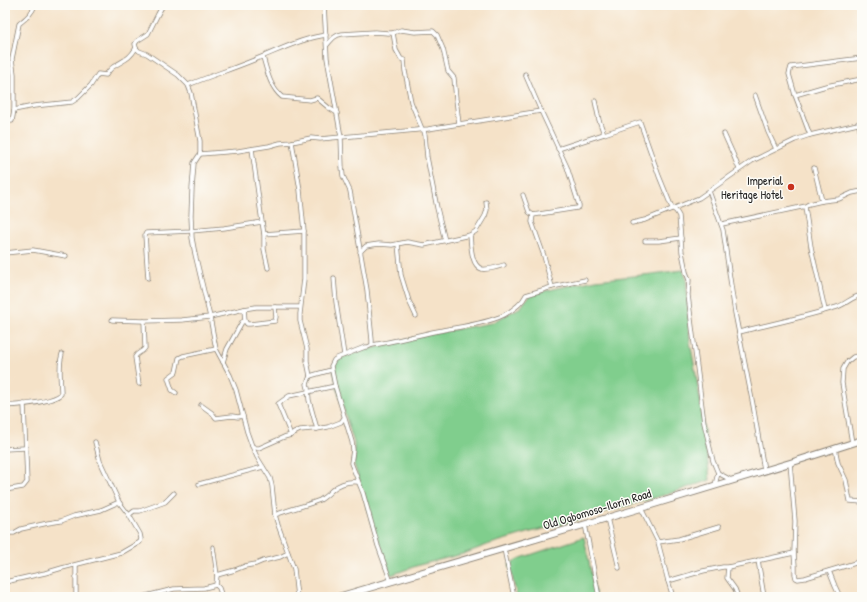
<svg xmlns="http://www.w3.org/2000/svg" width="867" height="602" font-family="'Patrick Hand',sans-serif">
<rect width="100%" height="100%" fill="#fdfcf7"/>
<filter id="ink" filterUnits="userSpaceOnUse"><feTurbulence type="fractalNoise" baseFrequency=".025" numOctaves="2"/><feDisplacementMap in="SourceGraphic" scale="8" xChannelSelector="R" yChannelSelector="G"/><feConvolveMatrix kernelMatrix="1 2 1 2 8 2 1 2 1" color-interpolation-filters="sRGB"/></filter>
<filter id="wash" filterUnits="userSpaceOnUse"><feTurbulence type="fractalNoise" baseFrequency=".012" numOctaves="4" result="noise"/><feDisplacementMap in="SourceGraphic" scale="16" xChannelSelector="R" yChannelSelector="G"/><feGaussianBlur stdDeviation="0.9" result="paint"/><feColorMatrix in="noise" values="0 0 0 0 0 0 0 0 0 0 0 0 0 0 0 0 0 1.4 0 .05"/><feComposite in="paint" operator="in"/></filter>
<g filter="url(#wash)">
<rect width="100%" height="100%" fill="#f5e2c8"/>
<g fill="#80ce8d" stroke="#4e7554">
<polygon points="683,270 686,278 690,342 694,363 700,399 710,480 668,494 564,524 531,532 490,544 463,554 419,565 391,575 373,525 354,464 354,443 337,388 333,368 336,362 343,357 365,350 430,334 491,323 521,307 526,300 532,294 558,288 596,280 652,274"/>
<polygon points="584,537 596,597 517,597 509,564 521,558"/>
</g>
</g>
<g filter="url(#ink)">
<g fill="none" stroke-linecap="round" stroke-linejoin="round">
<g stroke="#887f72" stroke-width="5">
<g id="minor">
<polyline points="324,5 327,58 341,137 342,167 343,176 350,191 367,290 372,340 372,345 368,347 365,347 337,358 334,360 331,366 335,386 352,442 353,450 351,463 363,493 378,546 391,582"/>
<polyline points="393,33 396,50 401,59 404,60 405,71 411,102 422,129 424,131 425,135 427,157 437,208 445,241"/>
<path d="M327 45C332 39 335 35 342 34L375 32 388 33H393L401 30 415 32 433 31 437 35 443 49 448 71 454 78 456 99 459 124"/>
<polyline points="136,48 139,51 147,54 178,75 188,85 191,93 200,141 200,154 194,163 192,189 191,216 192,238 195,254 210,317 216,349 230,375 236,390 247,432 252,446 257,457 270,478 272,486 275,515 278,525 294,569 297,597"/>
<path d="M263 57C267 71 270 87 282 97L310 100 317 98 329 108 337 113"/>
<polyline points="525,74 541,111"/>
<path d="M188 85C210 76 232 69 254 60 272 53 290 44 308 39 314 37 320 36 326 35"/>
<polyline points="755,95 768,132 776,149"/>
<polyline points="795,95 826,86 862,79"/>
<polyline points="595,101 599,120 604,134 640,122 659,176 672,208 676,211 679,216 682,252 686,272 689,280 688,295 704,423 713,461 718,473 715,485"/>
<path d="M14 110V74L12 59 19 24C26 18 32 14 35 5"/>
<path d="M5 120 12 121 14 110 34 106 72 102 78 98 91 85 98 74 106 75C108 72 110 69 113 67 123 60 129 60 136 48L135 44 137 41 148 34 158 14 163 5"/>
<polyline points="859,123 862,141"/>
<polyline points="724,134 733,154 739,169"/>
<polyline points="810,135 795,95 789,74 791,67 862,58"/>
<polyline points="292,142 300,190 304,231 304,279 300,314 300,321 307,349 307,361 310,376 307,384 308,388 309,400 317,429"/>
<polyline points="252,149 262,222"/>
<polyline points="558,149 604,134"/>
<polyline points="200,154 238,151 269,146 280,143 292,142 311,138 320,139 428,129 541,111 567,167 579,205 579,207 577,208 533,215 529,212 523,195"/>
<polyline points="814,168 822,201"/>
<polyline points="709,191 723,230 735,313 753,405 764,470"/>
<polyline points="533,215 532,222 544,256 552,287"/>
<polyline points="632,223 645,220 699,198 752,161 795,140 810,135 862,123"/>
<polyline points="722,224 806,206"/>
<polyline points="264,234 264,249 268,268"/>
<path d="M470 235C471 245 471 266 482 269 489 270 498 267 504 265"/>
<polyline points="645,241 659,241 681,238"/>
<polyline points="398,244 401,275 409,301 416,316"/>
<polyline points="360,252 366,246 372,245 379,244 392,245 407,242 424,245 470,235 476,231 485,216 487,210 486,202"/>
<polyline points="5,253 33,250 66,256"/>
<polyline points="148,278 145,235 146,233 191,231 224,228 262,222 264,234 304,231"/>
<polyline points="334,278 336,302 344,355"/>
<polyline points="244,309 245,321 247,324 250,324 275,321 276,317 275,307"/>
<polyline points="825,310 811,247 805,207 807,205 809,204 822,201 839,199 852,193 862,191"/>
<polyline points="112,320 144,321 182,320 210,317 244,309 256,307 300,307"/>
<path d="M739 332C771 324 805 317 837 307 846 304 853 296 862 295"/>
<path d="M372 345C394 342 416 335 438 331 458 327 486 324 504 315 513 310 522 304 526 295L552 287 585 280"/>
<polyline points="223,362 227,349 242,322 245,321"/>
<polyline points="310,376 331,370"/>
<path d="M139 384 135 357C137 352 142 353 145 348L144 321"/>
<polyline points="176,393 172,390 168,378 176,372 179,358 183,356 216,349"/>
<polyline points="201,405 212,413 216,418 232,416 238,417 243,416"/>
<path d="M5 406C18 405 52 403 61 394 61 381 58 367 62 354"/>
<polyline points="291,435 281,411 278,404 289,396 335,386"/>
<polyline points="852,443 842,383 843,369 847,362 853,357 862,355"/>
<polyline points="252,446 256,448 259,448 284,437 291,435 294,433 300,430 311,429 317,429 328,427 341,422 344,418"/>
<polyline points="835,448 838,463 846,480 850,501 862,502"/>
<polyline points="5,449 25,448"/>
<polyline points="790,463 795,521 794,553 795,566 795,574 796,578 798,579 805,578 862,561"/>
<polyline points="718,473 731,480"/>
<polyline points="199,484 263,467"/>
<polyline points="5,490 23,487 27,482 24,404"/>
<polyline points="641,508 658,542 668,581 673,597"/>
<polyline points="129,515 134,511 140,511 165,502 174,493"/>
<path d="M275 515C290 509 305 506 320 500 325 497 328 494 332 490 339 484 349 481 358 482"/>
<polyline points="607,518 619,568"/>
<polyline points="585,524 599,597"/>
<polyline points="5,533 14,533 21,529 48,523 61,521 74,516 101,510 119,502"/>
<polyline points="658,542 679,539 719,527"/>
<polyline points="213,547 217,575 216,585 219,588 222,597"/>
<polyline points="504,549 514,597"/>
<polyline points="758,560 764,597"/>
<polyline points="76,565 76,597"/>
<polyline points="728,567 727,578 735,589 738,597"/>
<polyline points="829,571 835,586 840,597"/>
<polyline points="217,575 235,570 245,566 256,564 263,561 280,557 288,553"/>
<polyline points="668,581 703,571 723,567 728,567 794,553"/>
<polyline points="5,582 45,573 62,568 121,553 140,542 141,539 140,534 129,515 119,502 100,461 95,442"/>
<polyline points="142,597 174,589 204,588 216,585"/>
</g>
</g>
<g stroke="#887f72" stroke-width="8">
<polyline id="trunk" points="338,597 641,508 790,463 862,440"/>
</g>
<use href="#minor" stroke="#fff" stroke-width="3.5"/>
<use href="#trunk" stroke="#fff" stroke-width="6"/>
</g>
</g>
<circle fill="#c8321e" stroke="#fdfcf7" stroke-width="1.5" cx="791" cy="187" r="4"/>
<g text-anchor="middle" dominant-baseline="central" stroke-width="3" stroke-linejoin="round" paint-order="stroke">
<g font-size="12" fill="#1c1c1c" stroke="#fdfcf7" text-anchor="end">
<text x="783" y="180">Imperial<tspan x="783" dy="14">Heritage Hotel</tspan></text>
</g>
<g font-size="12" fill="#1c1c1c" stroke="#fdfcf7">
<text transform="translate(597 509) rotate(-17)">Old Ogbomoso-Ilorin Road</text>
</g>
</g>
<rect width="867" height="602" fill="none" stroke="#fdfcf7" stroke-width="20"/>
</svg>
